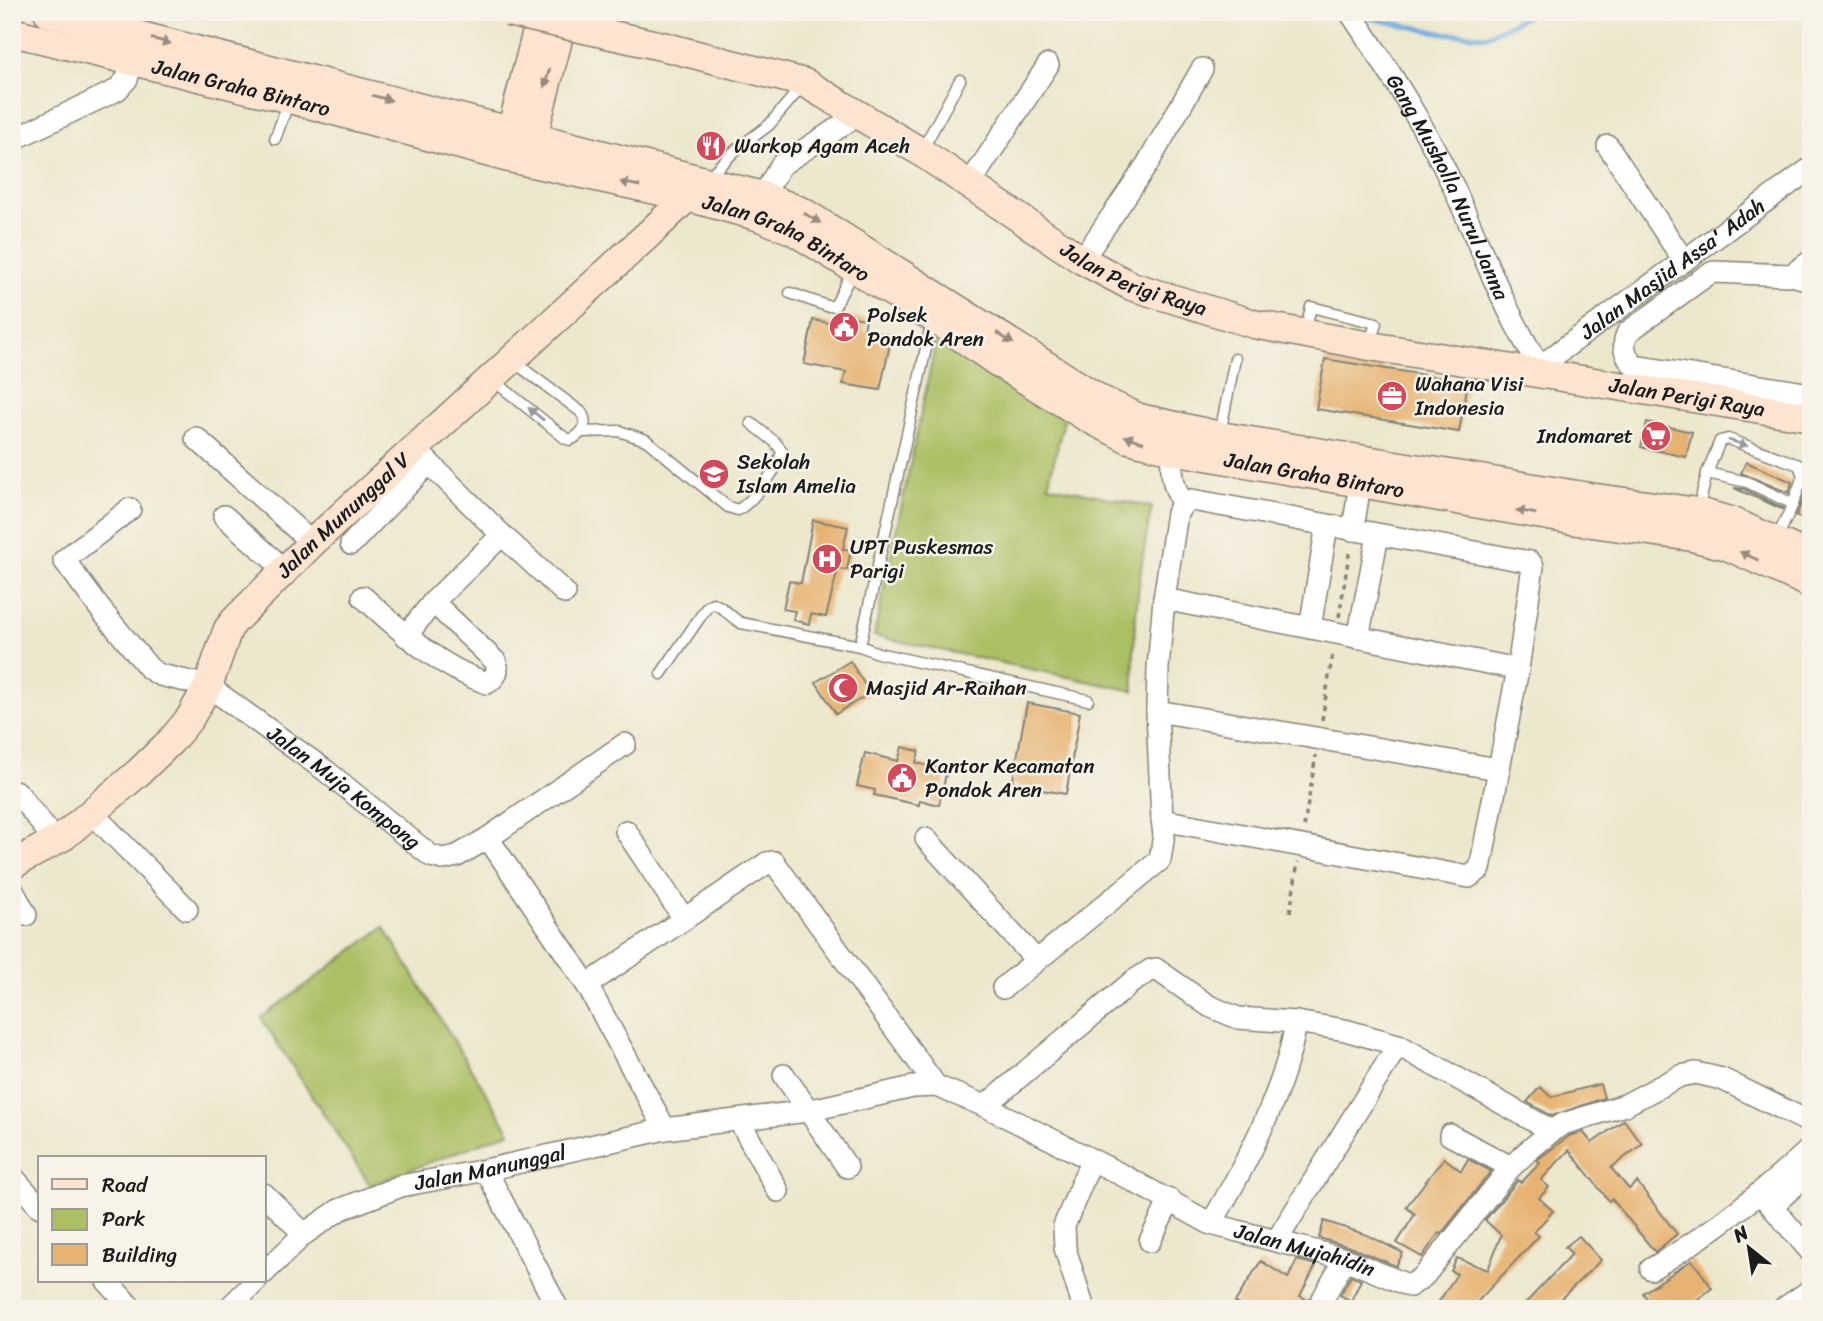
<svg xmlns="http://www.w3.org/2000/svg" width="1823" height="1321" font-family="Sriracha,sans-serif">
<rect width="100%" height="100%" fill="#f7f3e8"/>
<filter id="ink" filterUnits="userSpaceOnUse"><feTurbulence type="fractalNoise" baseFrequency=".0143" numOctaves="2"/><feDisplacementMap in="SourceGraphic" scale="14" xChannelSelector="R" yChannelSelector="G"/><feConvolveMatrix kernelMatrix="1 2 1 2 8 2 1 2 1" color-interpolation-filters="sRGB"/></filter>
<filter id="wash" filterUnits="userSpaceOnUse"><feTurbulence type="fractalNoise" baseFrequency=".00686" numOctaves="4" result="noise"/><feDisplacementMap in="SourceGraphic" scale="28" xChannelSelector="R" yChannelSelector="G"/><feGaussianBlur stdDeviation="1.57" result="paint"/><feColorMatrix in="noise" values="0 0 0 0 0 0 0 0 0 0 0 0 0 0 0 0 0 1.4 0 .05"/><feComposite in="paint" operator="in"/></filter>
<g filter="url(#wash)">
<rect width="100%" height="100%" fill="#ede7cd"/>
<g fill="#abbf63" stroke="#646e40" stroke-width="2">
<path d="M938 332 1066 412 1048 485 1152 507C1139 568 1132 628 1134 691L874 636Z"/>
<polygon points="384,927 510,1132 370,1185 261,1018"/>
</g>
<g fill="none" stroke-linecap="round" stroke-linejoin="round">
<polyline stroke="#69aadd" stroke-width="5" points="1360,12 1368,18 1442,33 1486,36 1535,12"/>
</g>
<g id="blocks">
<g fill="#e7b372">
<polygon points="848,316 866,319 864,330 892,335 880,390 843,384 846,372 804,364 813,320 845,326"/>
<polygon points="1325,359 1468,382 1459,432 1316,409"/>
<polygon points="1647,422 1692,432 1686,457 1641,447"/>
<polygon points="1746,462 1792,482 1789,493 1741,473"/>
<polygon points="1734,488 1744,489 1783,508 1782,509"/>
<polygon points="1807,489 1811,491 1811,522 1796,516"/>
<polygon points="813,520 848,527 843,549 851,550 847,570 838,569 826,617 811,614 809,624 793,620 795,611 783,609 789,581 801,583"/>
<polygon points="850,661 870,693 836,714 816,682"/>
<polygon points="1027,703 1080,713 1066,794 1012,785"/>
<polygon points="902,747 919,751 916,763 947,770 939,805 920,800 919,805 874,795 875,790 857,786 865,753 898,761"/>
<polygon points="1600,1084 1604,1098 1552,1116 1527,1102 1540,1087 1551,1097"/>
<polygon points="1624,1120 1642,1144 1611,1168 1629,1189 1637,1182 1677,1234 1655,1252 1612,1199 1609,1201 1569,1150 1541,1180 1549,1187 1539,1198 1553,1211 1534,1232 1539,1236 1478,1301 1485,1309 1434,1309 1457,1274 1451,1271 1457,1258 1488,1270 1501,1235 1485,1220 1518,1180 1521,1183 1540,1163 1537,1160 1569,1136 1583,1132 1592,1143"/>
<polygon points="1444,1158 1461,1171 1468,1159 1491,1171 1441,1234 1439,1233 1422,1257 1397,1243 1415,1214 1406,1207"/>
<polygon points="1324,1221 1367,1235 1403,1253 1396,1266 1350,1247 1319,1238"/>
<polygon points="1579,1236 1601,1260 1550,1309 1520,1309 1572,1254 1565,1247"/>
<polygon points="1297,1260 1316,1265 1300,1296 1307,1300 1304,1309 1245,1309 1235,1302 1261,1261 1288,1278"/>
<polygon points="1692,1260 1712,1288 1685,1309 1654,1309 1643,1293"/>
<polygon points="1351,1276 1361,1280 1351,1301 1340,1295"/>
</g>
</g>
</g>
<g filter="url(#ink)">
<use href="#blocks" fill-opacity="0" stroke="#848274" stroke-width="2"/>
<g fill="none" stroke-linecap="round" stroke-linejoin="round">
<g stroke="#848274" stroke-width="13">
<g id="lane">
<polyline points="275,139 289,101"/>
<polyline points="921,152 960,80"/>
<polyline points="707,178 737,149 769,125 803,85"/>
<polyline points="790,293 827,306 835,306 853,270"/>
<polyline points="1305,333 1311,307 1376,323 1370,343"/>
<path d="M493 380 565 438 570 440C583 434 589 424 581 412L514 362"/>
<path d="M581 432 619 431 646 440 728 507 738 510C753 501 779 468 782 451L775 442 751 423"/>
<polyline points="1220,433 1235,359"/>
<polyline points="1707,473 1747,482 1793,504"/>
<polyline points="1698,511 1707,473 1720,441 1728,439 1799,465 1803,476 1793,504 1776,540"/>
<polyline points="860,646 932,321"/>
<path d="M661 674 707 607 713 603C725 608 730 617 741 623L860 646 878 653 1088 700"/>
</g>
</g>
<g stroke="#848274" stroke-width="24">
<g id="street">
<path id="s1" d="M1350 12C1388 69 1425 126 1454 188 1482 250 1503 308 1540 367"/>
<polyline points="12,140 117,90 127,79 132,60"/>
<polyline points="1608,146 1684,261"/>
<polyline points="969,185 1048,65"/>
<polyline points="759,209 763,196 781,165 858,115"/>
<polyline points="1082,260 1148,163 1202,69"/>
<polyline points="1791,275 1811,261"/>
<path d="M1811 280 1791 275 1714 272 1707 275 1628 332C1621 345 1625 357 1635 366L1811 394"/>
<path id="s2" d="M1539 372 1540 367 1563 349 1811 168"/>
<polyline points="196,438 312,543"/>
<polyline points="415,449 502,535 565,593"/>
<path d="M1172 450C1171 471 1172 486 1183 504"/>
<polygon points="1192,500 1530,562 1533,566 1518,669 1480,869 1469,877 1162,820 1157,711 1158,668 1164,599 1177,513 1183,504"/>
<path id="s3" d="M130 509 64 560 101 610 150 669 160 675 208 686 326 771 431 856 443 859 457 856 488 838 625 744"/>
<polyline points="224,516 285,570"/>
<polyline points="1353,530 1360,483"/>
<polyline points="351,544 429,463"/>
<path d="M363 597C401 631 438 667 487 683 495 678 499 672 496 662L433 602"/>
<polyline points="1164,599 1518,669"/>
<polyline points="1310,628 1327,525"/>
<polyline points="406,636 433,602 502,535"/>
<polyline points="1358,638 1378,535"/>
<polyline points="1157,711 1498,769"/>
<polyline points="17,792 55,841"/>
<polyline points="92,813 187,909"/>
<polyline points="626,831 684,919"/>
<polyline points="488,838 587,985 665,1129"/>
<polyline points="926,839 1036,960"/>
<polyline points="12,889 26,915"/>
<polyline points="587,985 767,863 774,862 936,1086"/>
<polyline points="1003,988 1160,860 1164,834 1162,820"/>
<polyline points="784,1075 847,1167"/>
<polyline points="985,1106 1132,982 1151,970 1156,969 1209,1006 1238,1018 1296,1022 1345,1030 1398,1045 1552,1131"/>
<polyline points="739,1120 778,1191"/>
<polyline points="1450,1135 1511,1167"/>
<polyline points="486,1170 558,1309"/>
<polyline points="12,1176 40,1207"/>
<polyline points="264,1194 304,1234"/>
<polyline points="1761,1194 1811,1252"/>
<polyline points="1772,1206 1811,1171"/>
<path d="M1211 1224C1245 1166 1286 1089 1296 1022"/>
<polyline points="1277,1240 1398,1045"/>
<polyline points="1150,1241 1170,1200"/>
<path d="M1651 1269C1710 1235 1761 1194 1811 1148"/>
<path id="s4" d="M264 1273 304 1234 339 1210 401 1186 486 1170 665 1129 807 1111 913 1087 936 1086 985 1106 1126 1177 1211 1224 1345 1259 1410 1286 1424 1276 1511 1167 1528 1151 1552 1131 1563 1124 1625 1105 1680 1076 1696 1073 1722 1079 1811 1123"/>
<polyline points="107,1281 132,1309"/>
<polyline points="228,1309 256,1281"/>
<polyline points="1084,1309 1065,1248 1064,1226 1091,1161"/>
<polyline points="1317,1309 1345,1259"/>
<polyline points="1783,1309 1811,1290"/>
</g>
</g>
<g stroke="#848274" stroke-width="31">
<g id="secondary">
<polyline points="48,12 763,196 803,212 1101,400 1139,418 1220,436 1589,497 1698,512 1733,522 1811,557"/>
<path id="s5" d="M12 32 290 99 505 157 688 197 757 216 794 231 932 317 997 362 1088 418 1129 439 1172 450 1360 483 1577 521 1692 537 1727 546 1811 584"/>
<path id="s6" d="M666 47 805 83 921 152 1082 260 1131 286 1254 324 1370 346 1811 417"/>
<polyline points="507,147 542,12"/>
<polyline points="529,152 565,12"/>
<path id="s7" d="M12 865 64 836 139 772 171 741 190 718 208 686 228 629 235 620 312 543 653 230 698 187"/>
</g>
</g>
<g stroke="#848274" stroke-width="3.5" stroke-dasharray="5 5" stroke-linecap="butt">
<polyline points="1339,617 1350,548"/>
<polyline points="1322,720 1333,652"/>
<polyline points="1304,827 1316,755"/>
<polyline points="1290,912 1298,862"/>
</g>
<use href="#lane" stroke="#fff" stroke-width="10"/>
<use href="#street" stroke="#fff" stroke-width="21"/>
<use href="#secondary" stroke="#fde4d0" stroke-width="28"/>
<g stroke="#848274" stroke-width="31" stroke-linecap="butt">
<polyline id="secondary-bridge" points="508,12 666,47"/>
</g>
<use href="#secondary-bridge" stroke="#fde4d0" stroke-width="28"/>
</g>
<defs><path id="oneway-solid" d="M-6-.8H1V-3.2L6.5 0L1 3.2V.8H-6Z" transform="scale(1.75)"/></defs>
<g fill="#988a7f">
<use href="#oneway-solid" transform="translate(161 41) rotate(15)"/>
<use href="#oneway-solid" transform="translate(547 78) rotate(105)"/>
<use href="#oneway-solid" transform="translate(382 98) rotate(15)"/>
<use href="#oneway-solid" transform="translate(630 184) rotate(-168)"/>
<use href="#oneway-solid" transform="translate(812 218) rotate(31)"/>
<use href="#oneway-solid" transform="translate(1005 338) rotate(33)"/>
<use href="#oneway-solid" transform="translate(1134 439) rotate(-162)"/>
<use href="#oneway-solid" transform="translate(1526 512) rotate(-170)"/>
<use href="#oneway-solid" transform="translate(1749 556) rotate(-156)"/>
</g>
<g fill="#999">
<use href="#oneway-solid" transform="translate(536 414) rotate(-141)"/>
<use href="#oneway-solid" transform="translate(1738 443) rotate(17)"/>
</g>
</g>
<defs>
<g id="restaurant-disc" transform="scale(1.575)"><circle r="9.5" fill="#d1495b" stroke="#f7f3e8"/><path d="M-5-6h1v4h1v-4h1v4h1v-4h1v5L-1.5 .5V6h-2V.5L-5-1ZM5-6V6H3V1.5H1.5Q1.5-4 5-6Z" fill="#fff"/></g>
<g id="civic-disc" transform="scale(1.575)"><circle r="9.5" fill="#d1495b" stroke="#f7f3e8"/><path d="M-.6-6.5H3V-4.5H.6V-3L4-1V1h2V6H-6V1h2V-1L-.6-3ZM-1.2 2.5V6h2.4V2.5Z" fill="#fff"/></g>
<g id="office-disc" transform="scale(1.575)"><circle r="9.5" fill="#d1495b" stroke="#f7f3e8"/><path d="M-6-3h4V-5.5h4V-3h4V5H-6ZM-1-4.5V-3h2v-1.5ZM-6 0V1H6V0Z" fill="#fff"/></g>
<g id="supermarket-disc" transform="scale(1.575)"><circle r="9.5" fill="#d1495b" stroke="#f7f3e8"/><path d="M-6-5.5h2.5l.6 2H6L4.5 2H-2.5L-4.4-4H-6ZM-1.5 3.2a1.3 1.3 0 1 0 .1 0ZM3 3.2a1.3 1.3 0 1 0 .1 0Z" fill="#fff"/></g>
<g id="school-disc" transform="scale(1.575)"><circle r="9.5" fill="#d1495b" stroke="#f7f3e8"/><path d="M0-5L7-2L0 1L-7-2ZM-4 1L0 2.5L4 1V4Q0 6-4 4Z" fill="#fff"/></g>
<g id="hospital-disc" transform="scale(1.575)"><circle r="9.5" fill="#d1495b" stroke="#f7f3e8"/><path d="M-5-5h3v3.5h4V-5h3V5h-3V1.5h-4V5h-3Z" fill="#fff"/></g>
<g id="mosque-disc" transform="scale(1.575)"><circle r="9.5" fill="#d1495b" stroke="#f7f3e8"/><path d="M3.5-4.9A6 6 0 1 0 3.5 4.9A5 5 0 1 1 3.5-4.9Z" fill="#fff"/></g>
</defs>
<g fill-rule="evenodd">
<use href="#restaurant-disc" x="711" y="146"/>
<use href="#civic-disc" x="844" y="327"/>
<use href="#office-disc" x="1392" y="396"/>
<use href="#supermarket-disc" x="1656" y="436"/>
<use href="#school-disc" x="714" y="474"/>
<use href="#hospital-disc" x="827" y="559"/>
<use href="#mosque-disc" x="843" y="688"/>
<use href="#civic-disc" x="902" y="778"/>
</g>
<g text-anchor="middle" dominant-baseline="central" stroke-width="5" stroke-linejoin="round" paint-order="stroke">
<g font-size="21" fill="#1c1c1c" stroke="#f7f3e8">
<text stroke="none"><textPath href="#s5" startOffset="236">Jalan Graha Bintaro</textPath></text>
<text stroke="none"><textPath href="#s1" startOffset="201">Gang Musholla Nurul Janna</textPath></text>
<text stroke="none"><textPath href="#s5" startOffset="803">Jalan Graha Bintaro</textPath></text>
<text stroke="none"><textPath href="#s2" startOffset="170">Jalan Masjid Assa' Adah</textPath></text>
<text stroke="none"><textPath href="#s6" startOffset="528">Jalan Perigi Raya</textPath></text>
<text stroke="none"><textPath href="#s6" startOffset="1096">Jalan Perigi Raya</textPath></text>
<text stroke="none"><textPath href="#s5" startOffset="1391">Jalan Graha Bintaro</textPath></text>
<text stroke="none"><textPath href="#s7" startOffset="492">Jalan Mununggal V</textPath></text>
<text stroke="none"><textPath href="#s3" startOffset="453">Jalan Muja Kompong</textPath></text>
<text stroke="none"><textPath href="#s4" startOffset="256">Jalan Manunggal</textPath></text>
<text stroke="none"><textPath href="#s4" startOffset="1115">Jalan Mujahidin</textPath></text>
</g>
<g font-size="21" fill="#1c1c1c" stroke="#f7f3e8" text-anchor="start">
<text x="734" y="146">Warkop Agam Aceh</text>
<text x="867" y="315">Polsek<tspan x="867" dy="24">Pondok Aren</tspan></text>
<text x="1415" y="384">Wahana Visi<tspan x="1415" dy="24">Indonesia</tspan></text>
<text x="1633" y="436" text-anchor="end">Indomaret</text>
<text x="737" y="462">Sekolah<tspan x="737" dy="24">Islam Amelia</tspan></text>
<text x="850" y="547">UPT Puskesmas<tspan x="850" dy="24">Parigi</tspan></text>
<text x="866" y="688">Masjid Ar-Raihan</text>
<text x="925" y="766">Kantor Kecamatan<tspan x="925" dy="24">Pondok Aren</tspan></text>
</g>
</g>
<rect width="1823" height="1321" fill="none" stroke="#f7f3e8" stroke-width="42"/>
<rect x="38" y="1156" width="228" height="126" fill="#f7f3e8" stroke="#9f9d96" stroke-width="2"/>
<rect x="52" y="1179" width="35" height="10" fill="#fde4d0" stroke="#9f9d96" stroke-width="2"/>
<text x="102" y="1192" font-size="21" fill="#1c1c1c">Road</text>
<rect x="52" y="1209" width="35" height="21" fill="#abbf63" stroke="#9f9d96" stroke-width="2"/>
<text x="102" y="1226" font-size="21" fill="#1c1c1c">Park</text>
<rect x="52" y="1244" width="35" height="21" fill="#e7b372" stroke="#9f9d96" stroke-width="2"/>
<text x="102" y="1262" font-size="21" fill="#1c1c1c">Building</text>
<g transform="translate(1749 1248) rotate(330)" stroke="#f7f3e8" stroke-width="5" paint-order="stroke">
<path d="M0-5L12 26L0 18L-12 26Z" fill="#1c1c1c"/>
<text y="-10" font-size="19" font-weight="bold" text-anchor="middle" fill="#1c1c1c">N</text>
</g>
</svg>
